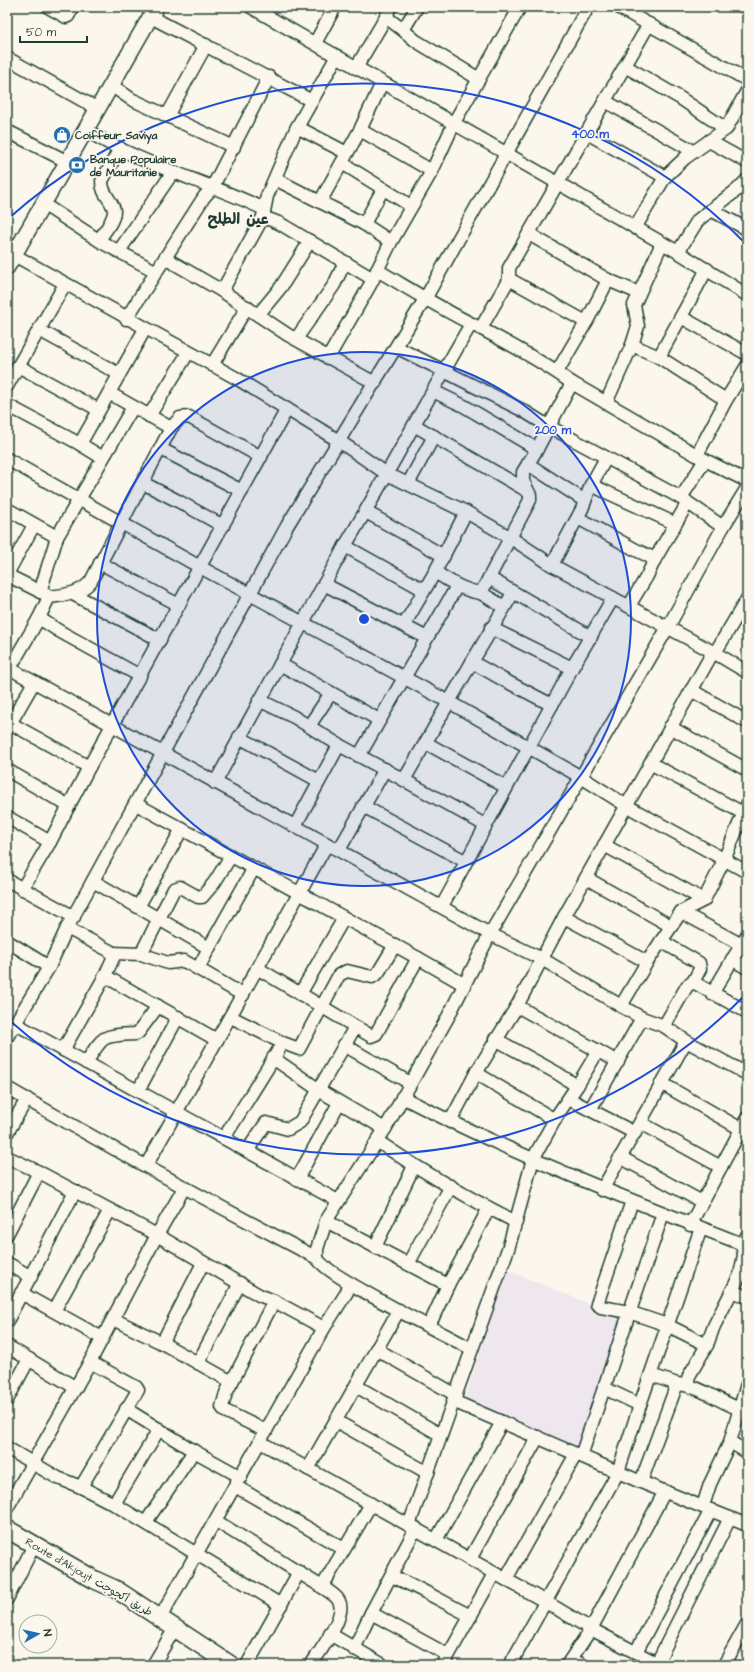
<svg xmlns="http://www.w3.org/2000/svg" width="754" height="1672" font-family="'Architects Daughter','Playpen Sans Arabic',sans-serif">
<rect width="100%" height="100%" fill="#fbf7ec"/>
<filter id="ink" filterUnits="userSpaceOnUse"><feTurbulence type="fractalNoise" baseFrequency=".025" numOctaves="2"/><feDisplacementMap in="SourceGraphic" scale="8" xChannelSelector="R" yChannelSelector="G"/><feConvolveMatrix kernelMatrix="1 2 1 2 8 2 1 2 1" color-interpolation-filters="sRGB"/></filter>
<g filter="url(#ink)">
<g fill="#efe7ee">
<polygon points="747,201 747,223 737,217"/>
<polygon points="507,1270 621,1317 579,1447 464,1401"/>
</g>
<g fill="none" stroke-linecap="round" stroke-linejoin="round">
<g stroke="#1f3d34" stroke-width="15">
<g id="minor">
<polyline points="48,7 66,17 68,16 73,7"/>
<polyline points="251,7 678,252 747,295"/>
<polyline points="618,7 747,80"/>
<polyline points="744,7 747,9"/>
<polyline points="151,17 312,101"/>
<polyline points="386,17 403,30 417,7"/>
<polyline points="403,30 416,41 479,79"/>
<polyline points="315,43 335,7"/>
<polyline points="7,58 98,109"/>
<polyline points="625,66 680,98 726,129"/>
<polyline points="356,68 386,17 390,7"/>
<polyline points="111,85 131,99 234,147"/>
<polyline points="605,101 693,151"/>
<polyline points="167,116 206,45"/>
<polyline points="297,127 347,153"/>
<path d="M86 130C141 165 206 181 264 209"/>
<polyline points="360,130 432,171"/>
<polyline points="7,131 68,162"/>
<polyline points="587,133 665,177"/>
<polyline points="709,141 747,162"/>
<polyline points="342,163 411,206"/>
<polyline points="275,179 364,224 391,242"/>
<polyline points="320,202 360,130 382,83"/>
<polyline points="43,204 103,243 155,271"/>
<polyline points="711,210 747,229"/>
<polyline points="263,217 279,223 373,279"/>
<polyline points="364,224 383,189"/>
<polyline points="635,228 665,177 685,158 726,129 747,91"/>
<polyline points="529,234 608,280 639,293"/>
<path d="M99 240C104 232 114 221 114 211 114 202 101 194 102 181L120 148"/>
<polyline points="662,243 634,305 638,326 632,345 659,357 726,400"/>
<polyline points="119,251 173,172"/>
<polyline points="678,252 698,220 737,190 747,180"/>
<polyline points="14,255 236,378 339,441 387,474 466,512 511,538 552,565 715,653 747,672"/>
<polyline points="165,258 222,291 288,335 375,383"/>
<path d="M377 270C408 288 438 307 470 323 505 341 540 360 572 383L705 460 747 481"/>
<polyline points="222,291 263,217 267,196 296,129 337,56"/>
<polyline points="258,315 281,287 310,241"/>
<polyline points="681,317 747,354"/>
<polyline points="126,319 204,197 212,188 269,77"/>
<polyline points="586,322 509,279 509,268 649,24"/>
<polyline points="481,328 509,279"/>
<polyline points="39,330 119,374"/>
<polyline points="296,339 334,285 345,262"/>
<polyline points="396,347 522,410 548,426 681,498 723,527"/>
<polyline points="659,357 707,269"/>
<polyline points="328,358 370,285 391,242 432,171 456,119 520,7"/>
<polyline points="212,365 247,307"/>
<polyline points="18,366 99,410"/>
<polyline points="557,372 588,319 608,280"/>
<polyline points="7,386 65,284"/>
<polyline points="433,391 464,406 537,449"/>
<polyline points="109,393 171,428"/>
<polyline points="606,403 632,345"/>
<polyline points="7,405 80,444 103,458"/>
<polyline points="149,416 188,353"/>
<polyline points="414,425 526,490"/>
<polyline points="80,444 145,329"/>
<polyline points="161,449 242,491"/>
<polyline points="697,455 726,400 747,366"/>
<polyline points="7,459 200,567 449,702 581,777 627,806 747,872"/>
<polyline points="528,464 585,501"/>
<polyline points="143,483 178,501 223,526"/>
<polyline points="408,484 434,436"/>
<polyline points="591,485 674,523"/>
<polyline points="681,498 705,460"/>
<polyline points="7,509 57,537 133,407"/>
<polyline points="366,512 444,556"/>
<polyline points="578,518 636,550 655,559 647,576 629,606"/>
<polyline points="345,546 424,590"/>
<polyline points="655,559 687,504"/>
<polyline points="100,563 179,605"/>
<polyline points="552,565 582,509 591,485 606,458"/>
<path d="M435 572C450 581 463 591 481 593"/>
<polyline points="7,574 34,525"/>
<polyline points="7,575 47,595"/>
<polyline points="489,578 591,637"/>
<polyline points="324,584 427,638"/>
<polyline points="40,592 57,537"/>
<polyline points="73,594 160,640"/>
<polyline points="504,607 481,593 530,500 530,495 523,481 523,472 537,449 572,383"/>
<polyline points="39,618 59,631 140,676"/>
<polyline points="404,625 435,572 466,512"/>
<polyline points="491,628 572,668"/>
<polyline points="715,653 747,599"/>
<polyline points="472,662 502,679 552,705"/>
<polyline points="280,664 379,720"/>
<polyline points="7,667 490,934 542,959 621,1006 642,1018 664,1026 686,1041 747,1074"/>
<path d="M10 668 39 618 49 597C64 595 81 594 91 581L171 428 180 418 189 417 261 457"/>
<polyline points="691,690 747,722"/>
<polyline points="259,700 294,717 339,745 404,780 485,825"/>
<polyline points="10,723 89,767"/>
<polyline points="309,726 331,693"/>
<polyline points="670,727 747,770"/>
<polyline points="7,729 34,682"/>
<polyline points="239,737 319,781"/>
<polyline points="426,743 506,787"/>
<polyline points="359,756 457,586"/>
<polyline points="650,763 743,813"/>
<polyline points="7,770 69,806"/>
<polyline points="404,780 472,662 513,593"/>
<path d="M215 783 345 546C389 473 428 397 471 324"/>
<polyline points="136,804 418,958 465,985"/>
<polyline points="363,806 465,861"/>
<polyline points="7,817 50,842"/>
<polyline points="295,826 339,745"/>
<polyline points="604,845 704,900"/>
<polyline points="339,850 385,769"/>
<polyline points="586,878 671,926"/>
<polyline points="7,880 74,917"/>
<polyline points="93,881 209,948"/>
<polyline points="22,889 50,842 89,767 287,409"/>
<polyline points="442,906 572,668 613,598"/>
<polyline points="138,907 182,829"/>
<polyline points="681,912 742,945"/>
<polyline points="564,917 647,962"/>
<polyline points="7,941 49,967"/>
<polyline points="661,941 699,963 700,969 693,982"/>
<polyline points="113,953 141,954 168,963 184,961 200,970"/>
<polyline points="141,954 174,889 180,887 198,897 202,897 214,883 231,856"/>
<polyline points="732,959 747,968"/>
<polyline points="257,968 371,1036 376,1034 418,958"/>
<polyline points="105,976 217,1040"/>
<polyline points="300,994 344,918"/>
<polyline points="712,994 747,935"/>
<polyline points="243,995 200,970 200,965 209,948 254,868"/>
<polyline points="517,1006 618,1062"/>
<polyline points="621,1006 647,962 681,912 704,900 724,860 747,805"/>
<polyline points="231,1017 283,1043 299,1049 339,975 347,971 372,977 378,973 395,945"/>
<polyline points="14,1023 338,1201"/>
<polyline points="664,1026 687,986 693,982 747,1012"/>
<polyline points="7,1037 49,967 67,928 287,526 425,299 588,7"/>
<polyline points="495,1039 557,1073 577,1086"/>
<polyline points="344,1045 410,1083"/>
<polyline points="63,1050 105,976 114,956 110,951 67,928"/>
<polyline points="273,1058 322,1092 385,1129"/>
<path d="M86 1063C104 1034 102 1036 135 1034L138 1033 158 1006"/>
<polyline points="476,1073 555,1120"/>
<polyline points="661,1083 741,1129"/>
<path d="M7 1088C109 1147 212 1203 317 1258 324 1275 448 1336 472 1349"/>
<polyline points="138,1091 178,1017"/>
<path d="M402 1097C512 1154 627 1199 742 1244"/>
<polyline points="569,1099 635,1133"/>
<polyline points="590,1110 642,1018"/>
<polyline points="450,1122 476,1073 517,1006 564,917 713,652"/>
<polyline points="641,1123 721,1167"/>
<polyline points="7,1133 27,1099"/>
<polyline points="224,1138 278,1051"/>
<path d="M377 1141C421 1171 468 1198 516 1222"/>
<polyline points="247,1151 266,1123 288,1129 300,1122 355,1027"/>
<polyline points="7,1157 39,1172 157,1235 259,1295 274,1301 324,1328"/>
<polyline points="620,1157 702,1202"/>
<polyline points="146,1166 327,844"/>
<polyline points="297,1179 339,1103"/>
<polyline points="602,1190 686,1041"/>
<polyline points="632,1201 597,1304 601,1307 629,1312 667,1325 707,1345"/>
<polyline points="326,1221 448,1285"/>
<polyline points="690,1225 747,1118"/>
<polyline points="7,1234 39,1172"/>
<polyline points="375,1247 414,1166"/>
<polyline points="317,1258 317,1249 326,1221 385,1129 448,1017 490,934 668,627 723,527 747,488"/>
<polyline points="7,1263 31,1277"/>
<polyline points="408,1264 451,1186"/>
<polyline points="732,1291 747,1297"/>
<polyline points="21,1293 102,1338"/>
<polyline points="54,1311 110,1210"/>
<polyline points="113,1319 162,1343 232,1382"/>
<polyline points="7,1321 75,1191"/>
<polyline points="429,1326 448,1285 489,1208"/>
<polyline points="162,1343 203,1263"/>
<polyline points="7,1346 76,1388"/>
<polyline points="376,1349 456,1395"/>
<polyline points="198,1363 240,1283"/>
<polyline points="651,1375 677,1384"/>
<polyline points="687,1384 689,1376 707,1345 714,1326 740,1275 744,1255 742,1244 747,1236"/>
<polyline points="356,1386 441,1435"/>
<polyline points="604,1388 640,1405"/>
<polyline points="7,1400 29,1359"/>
<polyline points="453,1401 641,1482 747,1525"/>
<polyline points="126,1409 194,1451 241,1477"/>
<polyline points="336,1421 428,1473"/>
<polyline points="266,1431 225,1411 222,1407 226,1393 274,1301"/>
<polyline points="260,1442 546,1602 591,1629 660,1665"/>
<polyline points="730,1442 747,1452"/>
<polyline points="7,1448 58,1478 81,1487 114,1504 281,1605"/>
<polyline points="581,1456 663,1213"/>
<polyline points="308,1469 399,1310"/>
<path d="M641 1482 677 1384C698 1385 720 1402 740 1409"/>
<polyline points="235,1486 344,1549"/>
<polyline points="81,1487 138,1390 136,1387 90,1362"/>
<polyline points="114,1504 159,1429"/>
<polyline points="703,1506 710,1484 730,1442 747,1384"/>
<polyline points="7,1508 90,1362 157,1235 184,1188"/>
<path d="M216 1521 322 1587C328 1591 336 1595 339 1601 347 1616 320 1651 311 1665"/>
<polyline points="146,1522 194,1451"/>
<polyline points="409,1525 509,1246 533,1159 558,1114 577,1086 598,1051"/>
<polyline points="436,1540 502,1422"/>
<polyline points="470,1559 538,1437"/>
<path d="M391 1576C419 1587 444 1603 471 1616"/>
<polyline points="506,1579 576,1454"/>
<polyline points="322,1587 371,1504"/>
<polyline points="7,1599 34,1545"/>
<polyline points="371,1613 448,1655"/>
<polyline points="160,1618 324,1328 347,1292 349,1283"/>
<polyline points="330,1634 383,1665"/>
<polyline points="354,1649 371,1613 416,1528"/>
<polyline points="636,1652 711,1510"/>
<polyline points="571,1659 583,1665"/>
<polyline points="657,1663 730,1518"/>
<polyline points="153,1665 175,1628"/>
<polyline points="247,1665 299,1572"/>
<polyline points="443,1665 494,1574"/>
<polyline points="510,1665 618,1472 640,1405 701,1228"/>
<polyline points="567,1665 591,1629 665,1491"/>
<polyline points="724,1665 747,1624"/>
</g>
</g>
<g stroke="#1f3d34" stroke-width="18">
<polyline id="major" points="7,267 156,7"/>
</g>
<g stroke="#1f3d34" stroke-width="20">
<polyline id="highway" points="7,1529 95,1580 117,1590 231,1665"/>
</g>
<use href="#minor" stroke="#fbf7ec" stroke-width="12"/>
<use href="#major" stroke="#fbf7ec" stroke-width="15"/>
<use href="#highway" stroke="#fbf7ec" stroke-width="17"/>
</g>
</g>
<circle cx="364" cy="619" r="267" fill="#1d4ed8" fill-opacity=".12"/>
<g fill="none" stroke="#1d4ed8" stroke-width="2">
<circle cx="364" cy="619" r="267"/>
<path d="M746 994A535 535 0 0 1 9 1020M9 218A535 535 0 0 1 746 244"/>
</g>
<defs>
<g id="shop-disc" transform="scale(0.9)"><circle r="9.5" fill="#1f6fb2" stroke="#fbf7ec"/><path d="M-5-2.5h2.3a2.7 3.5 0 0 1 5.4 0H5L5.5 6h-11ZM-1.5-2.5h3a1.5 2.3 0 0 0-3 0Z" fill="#fff"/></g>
<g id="bank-disc" transform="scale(0.9)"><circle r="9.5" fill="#1f6fb2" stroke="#fbf7ec"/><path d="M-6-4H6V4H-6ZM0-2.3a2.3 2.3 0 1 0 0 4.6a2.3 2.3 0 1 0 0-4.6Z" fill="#fff"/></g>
</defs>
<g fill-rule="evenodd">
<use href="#shop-disc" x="62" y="135"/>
<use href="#bank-disc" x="77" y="165"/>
</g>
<g text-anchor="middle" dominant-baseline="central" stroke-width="3.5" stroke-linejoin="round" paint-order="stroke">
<g font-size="11" font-weight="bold" fill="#1f3d34" stroke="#fbf7ec" text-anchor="start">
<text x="75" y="135">Coiffeur Saviya</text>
<text x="90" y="159">Banque Populaire<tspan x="90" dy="13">de Mauritanie</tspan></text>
</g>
<g font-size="11" fill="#1f3d34" stroke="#fbf7ec">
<text transform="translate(89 1577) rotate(30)">Route d'Akjoujt طريق أكجوجت</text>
</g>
<g font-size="15" font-weight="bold" fill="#1f3d34" stroke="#fbf7ec">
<text x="238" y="219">عين الطلح</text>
</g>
</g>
<circle cx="364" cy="619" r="6" fill="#1d4ed8" stroke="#fbf7ec" stroke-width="2"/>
<g font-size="12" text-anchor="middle" font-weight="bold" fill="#1d4ed8" stroke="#fbf7ec" stroke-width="3.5" stroke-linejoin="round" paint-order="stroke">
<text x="590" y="138">400 m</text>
<text x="553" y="434">200 m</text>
</g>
<rect width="754" height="1672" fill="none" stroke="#fbf7ec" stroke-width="24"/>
<rect x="12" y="12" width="730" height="1648" fill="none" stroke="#1f3d34" stroke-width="1.5" filter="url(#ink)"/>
<g transform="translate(38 1634) rotate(82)"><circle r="19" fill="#fbf7ec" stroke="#a3ada2"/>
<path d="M0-3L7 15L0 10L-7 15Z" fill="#1f6fb2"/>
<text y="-6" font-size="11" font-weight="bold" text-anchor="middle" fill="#1f3d34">N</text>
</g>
<path d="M20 36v6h67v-6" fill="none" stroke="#1f3d34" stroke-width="2"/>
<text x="26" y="36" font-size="12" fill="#1f3d34" stroke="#fbf7ec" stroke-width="3" paint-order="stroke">50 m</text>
</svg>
